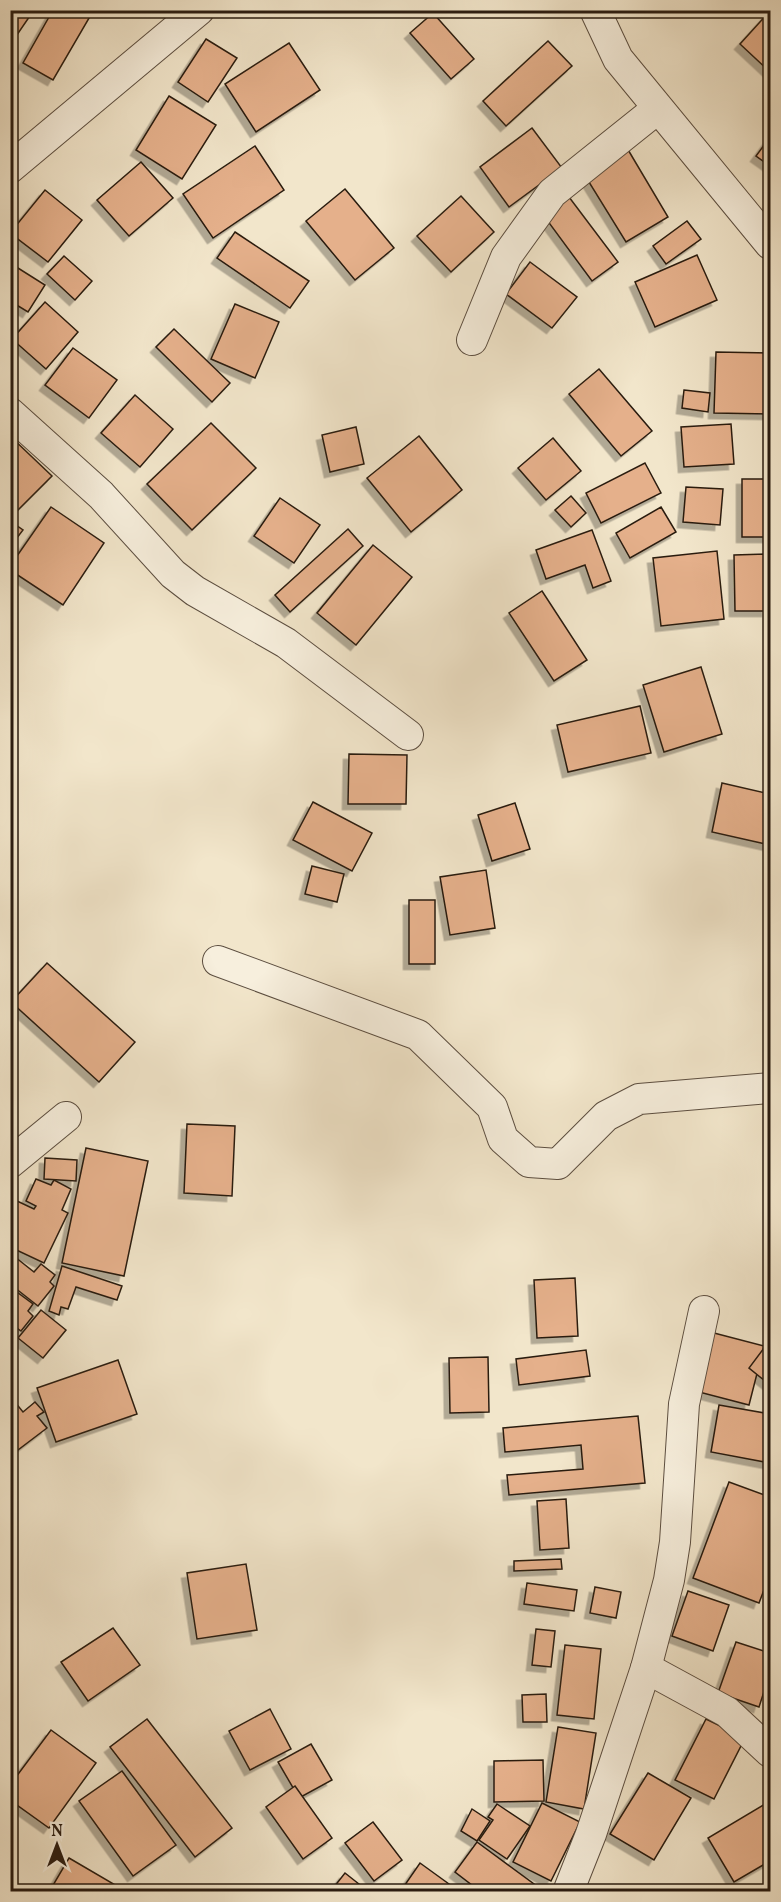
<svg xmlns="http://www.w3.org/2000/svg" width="781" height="1902" font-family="Vollkorn,serif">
<defs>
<filter id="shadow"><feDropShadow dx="-5.5" dy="5.5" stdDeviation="0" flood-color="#0004"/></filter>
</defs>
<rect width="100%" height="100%" fill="#f2e6cb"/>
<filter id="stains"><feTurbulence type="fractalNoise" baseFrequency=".00333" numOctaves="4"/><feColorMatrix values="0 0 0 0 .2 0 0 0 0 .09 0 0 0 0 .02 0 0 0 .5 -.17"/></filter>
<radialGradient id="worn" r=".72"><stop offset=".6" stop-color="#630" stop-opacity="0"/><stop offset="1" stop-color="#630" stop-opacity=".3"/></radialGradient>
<g fill="#e5b08b" stroke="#2a1c11" stroke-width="1.5" filter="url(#shadow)">
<polygon points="10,10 34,10 10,45"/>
<polygon points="53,10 87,10 92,13 53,80 23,63"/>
<polygon points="769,12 770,13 770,72 740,44"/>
<polygon points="433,13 474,59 451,79 410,33"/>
<polygon points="206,39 237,58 208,102 178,82"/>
<polygon points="548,41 572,66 506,126 483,101"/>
<polygon points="289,43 320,90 256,132 225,84"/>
<polygon points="169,96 216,125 182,179 136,150"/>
<polygon points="532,128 562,168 509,207 480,167"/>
<polygon points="770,137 770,166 756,156"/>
<polygon points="255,146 284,190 213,238 183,194"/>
<polygon points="627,148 668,217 626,242 584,174"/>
<polygon points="141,162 173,198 129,236 97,200"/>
<polygon points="345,189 394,248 355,280 306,221"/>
<polygon points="45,190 82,220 48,262 10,233"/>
<polygon points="461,196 494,232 451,272 417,236"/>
<polygon points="569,197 618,262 592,281 544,216"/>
<polygon points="687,221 701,239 666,264 653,246"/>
<polygon points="235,232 309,281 290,308 217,258"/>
<polygon points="697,255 717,300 655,327 635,282"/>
<polygon points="64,256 92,281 75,300 47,274"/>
<polygon points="530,262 577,297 552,328 506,294"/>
<polygon points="10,263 45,285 28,312 10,301"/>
<polygon points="45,302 78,332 46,369 12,339"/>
<polygon points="235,304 279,322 255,378 211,359"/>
<polygon points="174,329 230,383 212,402 156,347"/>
<polygon points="73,348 117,380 89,418 45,385"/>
<polygon points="716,352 770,353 770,414 714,413"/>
<polygon points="599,369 652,431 621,456 569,394"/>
<polygon points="684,390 710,393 708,412 682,408"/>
<polygon points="135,395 173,429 140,467 101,433"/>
<polygon points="211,423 256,468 192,530 147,484"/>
<polygon points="731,424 734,464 684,467 681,427"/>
<polygon points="356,427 364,464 330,472 322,435"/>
<polygon points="10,436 52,476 15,513 10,509"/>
<polygon points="419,436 462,490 411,532 367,478"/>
<polygon points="553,438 581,471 546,500 518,468"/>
<polygon points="645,463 661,493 601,523 586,493"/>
<rect x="742" y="479" width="28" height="58"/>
<polygon points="686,487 723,489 720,525 683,522"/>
<polygon points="571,496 586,513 571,527 555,510"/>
<polygon points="280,498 320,525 294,563 254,536"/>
<polygon points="51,507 104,543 63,605 10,570 10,566"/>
<polygon points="661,507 676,532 630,558 616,533"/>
<polygon points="10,521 23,530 10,547"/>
<polygon points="348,529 363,546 290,612 275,595"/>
<polygon points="592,530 611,581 593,588 585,565 546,579 536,550"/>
<polygon points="373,545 412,577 356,645 317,613"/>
<polygon points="717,551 724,619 661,626 653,558"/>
<polygon points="766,554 767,611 735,611 734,555"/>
<polygon points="542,591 587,660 554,681 509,613"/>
<polygon points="701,667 722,734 664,752 643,685"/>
<polygon points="640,706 651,753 568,772 557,725"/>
<polygon points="349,754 407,755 406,804 348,804"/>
<polygon points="722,783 770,794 770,845 712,832"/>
<polygon points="313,802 372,833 352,871 293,840"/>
<polygon points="515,803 530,849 492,861 478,815"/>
<polygon points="312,866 344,874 337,902 305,894"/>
<polygon points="486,870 495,928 450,935 440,877"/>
<rect x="409" y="900" width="26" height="64"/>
<polygon points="47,963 135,1042 99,1082 11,1002"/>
<polygon points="187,1124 235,1126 232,1196 184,1193"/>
<polygon points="86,1148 148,1161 124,1276 62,1263"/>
<polygon points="45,1158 77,1160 76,1181 44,1179"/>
<polygon points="36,1179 51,1185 54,1180 71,1189 62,1210 68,1213 44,1263 10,1247 10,1209 15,1200 34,1209 36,1206 26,1201"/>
<polygon points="10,1253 34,1272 41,1264 55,1275 50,1282 54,1286 38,1306 10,1284"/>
<polygon points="62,1266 122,1286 117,1300 76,1287 68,1309 61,1307 59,1315 49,1311"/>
<polygon points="575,1278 578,1336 537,1338 534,1280"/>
<polygon points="10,1287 33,1304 28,1311 33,1316 21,1331 10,1323"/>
<polygon points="41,1310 66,1330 43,1358 18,1338"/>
<polygon points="714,1333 764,1346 749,1405 699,1392"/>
<polygon points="770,1340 770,1385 749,1368"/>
<polygon points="586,1350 590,1376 519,1385 516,1359"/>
<polygon points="488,1357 489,1412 450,1413 449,1358"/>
<polygon points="118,1360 137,1414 56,1442 37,1388"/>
<polygon points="10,1396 23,1412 35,1402 44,1412 37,1416 47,1428 10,1456"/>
<polygon points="719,1405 770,1414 770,1463 711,1452"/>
<polygon points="638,1416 645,1483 509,1495 507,1475 583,1469 581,1445 505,1452 503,1428"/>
<polygon points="729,1482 770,1497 770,1574 759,1603 693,1578"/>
<polygon points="566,1499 569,1548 540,1550 537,1501"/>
<polygon points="561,1559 562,1569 514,1571 514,1561"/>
<polygon points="246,1564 257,1630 197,1639 187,1573"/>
<polygon points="527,1583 577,1590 574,1611 524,1604"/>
<polygon points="595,1587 621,1592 616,1618 590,1613"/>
<polygon points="688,1591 729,1605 713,1651 672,1636"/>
<polygon points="113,1628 140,1665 88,1701 61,1662"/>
<polygon points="536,1629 555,1631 551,1667 532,1665"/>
<polygon points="736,1642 770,1653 770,1673 759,1707 718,1693"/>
<polygon points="565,1645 601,1649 594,1719 557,1715"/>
<polygon points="546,1694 547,1722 523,1722 522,1695"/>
<polygon points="270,1709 291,1749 250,1770 229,1731"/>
<polygon points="147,1719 232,1828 195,1857 110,1747"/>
<polygon points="706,1719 745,1738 714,1799 675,1780"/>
<polygon points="558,1727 596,1733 584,1809 546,1802"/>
<polygon points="51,1730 96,1763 49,1828 10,1800 10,1785"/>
<polygon points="311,1744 332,1780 299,1798 278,1762"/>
<polygon points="543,1760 544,1801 494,1802 494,1761"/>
<polygon points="122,1771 176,1845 133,1876 79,1801"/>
<polygon points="648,1773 691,1798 654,1860 610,1834"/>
<polygon points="295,1786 332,1838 303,1859 266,1807"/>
<polygon points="770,1801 770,1861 734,1882 708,1838"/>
<polygon points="542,1803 580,1822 551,1881 513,1862"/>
<polygon points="497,1804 530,1826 507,1859 479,1840 493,1820 488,1817"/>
<polygon points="472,1809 490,1821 477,1841 461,1831"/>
<polygon points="373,1822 402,1860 374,1881 345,1843"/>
<polygon points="477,1842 534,1884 529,1892 481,1892 455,1872"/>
<polygon points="69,1858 117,1886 114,1892 49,1892"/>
<polygon points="420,1863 460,1892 400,1892"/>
<polygon points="345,1873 369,1892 330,1892"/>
</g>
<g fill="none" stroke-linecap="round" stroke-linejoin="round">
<g stroke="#5c4e40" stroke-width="32">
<g id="minor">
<polyline points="595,10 618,59 770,244"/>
<polyline points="10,168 199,10"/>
<polyline points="472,340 506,257 552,193 657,109"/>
<polyline points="10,413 101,495 173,574 195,591 286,643 408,735"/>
<polyline points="218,961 418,1035 492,1107 503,1139 529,1162 558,1164 606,1116 639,1099 770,1088"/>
<polyline points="10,1163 66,1117"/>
<polyline points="646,1668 727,1712 770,1752"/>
<polyline points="568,1892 591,1834 646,1668 669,1580 675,1542 684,1404 704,1311"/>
</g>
</g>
<use href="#minor" stroke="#f7efdd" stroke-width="30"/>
</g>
<rect width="781" height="1902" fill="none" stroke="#f2e6cb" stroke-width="36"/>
<rect x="12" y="12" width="757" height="1878" fill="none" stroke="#2a1c11" stroke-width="3"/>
<rect x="18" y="18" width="745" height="1866" fill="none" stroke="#2a1c11" stroke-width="1.5"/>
<g transform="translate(57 1845)" stroke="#f7efdd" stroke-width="4.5" paint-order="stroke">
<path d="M0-4.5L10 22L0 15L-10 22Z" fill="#2a1c11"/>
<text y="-9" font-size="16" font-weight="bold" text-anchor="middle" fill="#2a1c11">N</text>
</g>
<rect width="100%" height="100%" filter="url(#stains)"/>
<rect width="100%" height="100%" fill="url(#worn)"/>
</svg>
